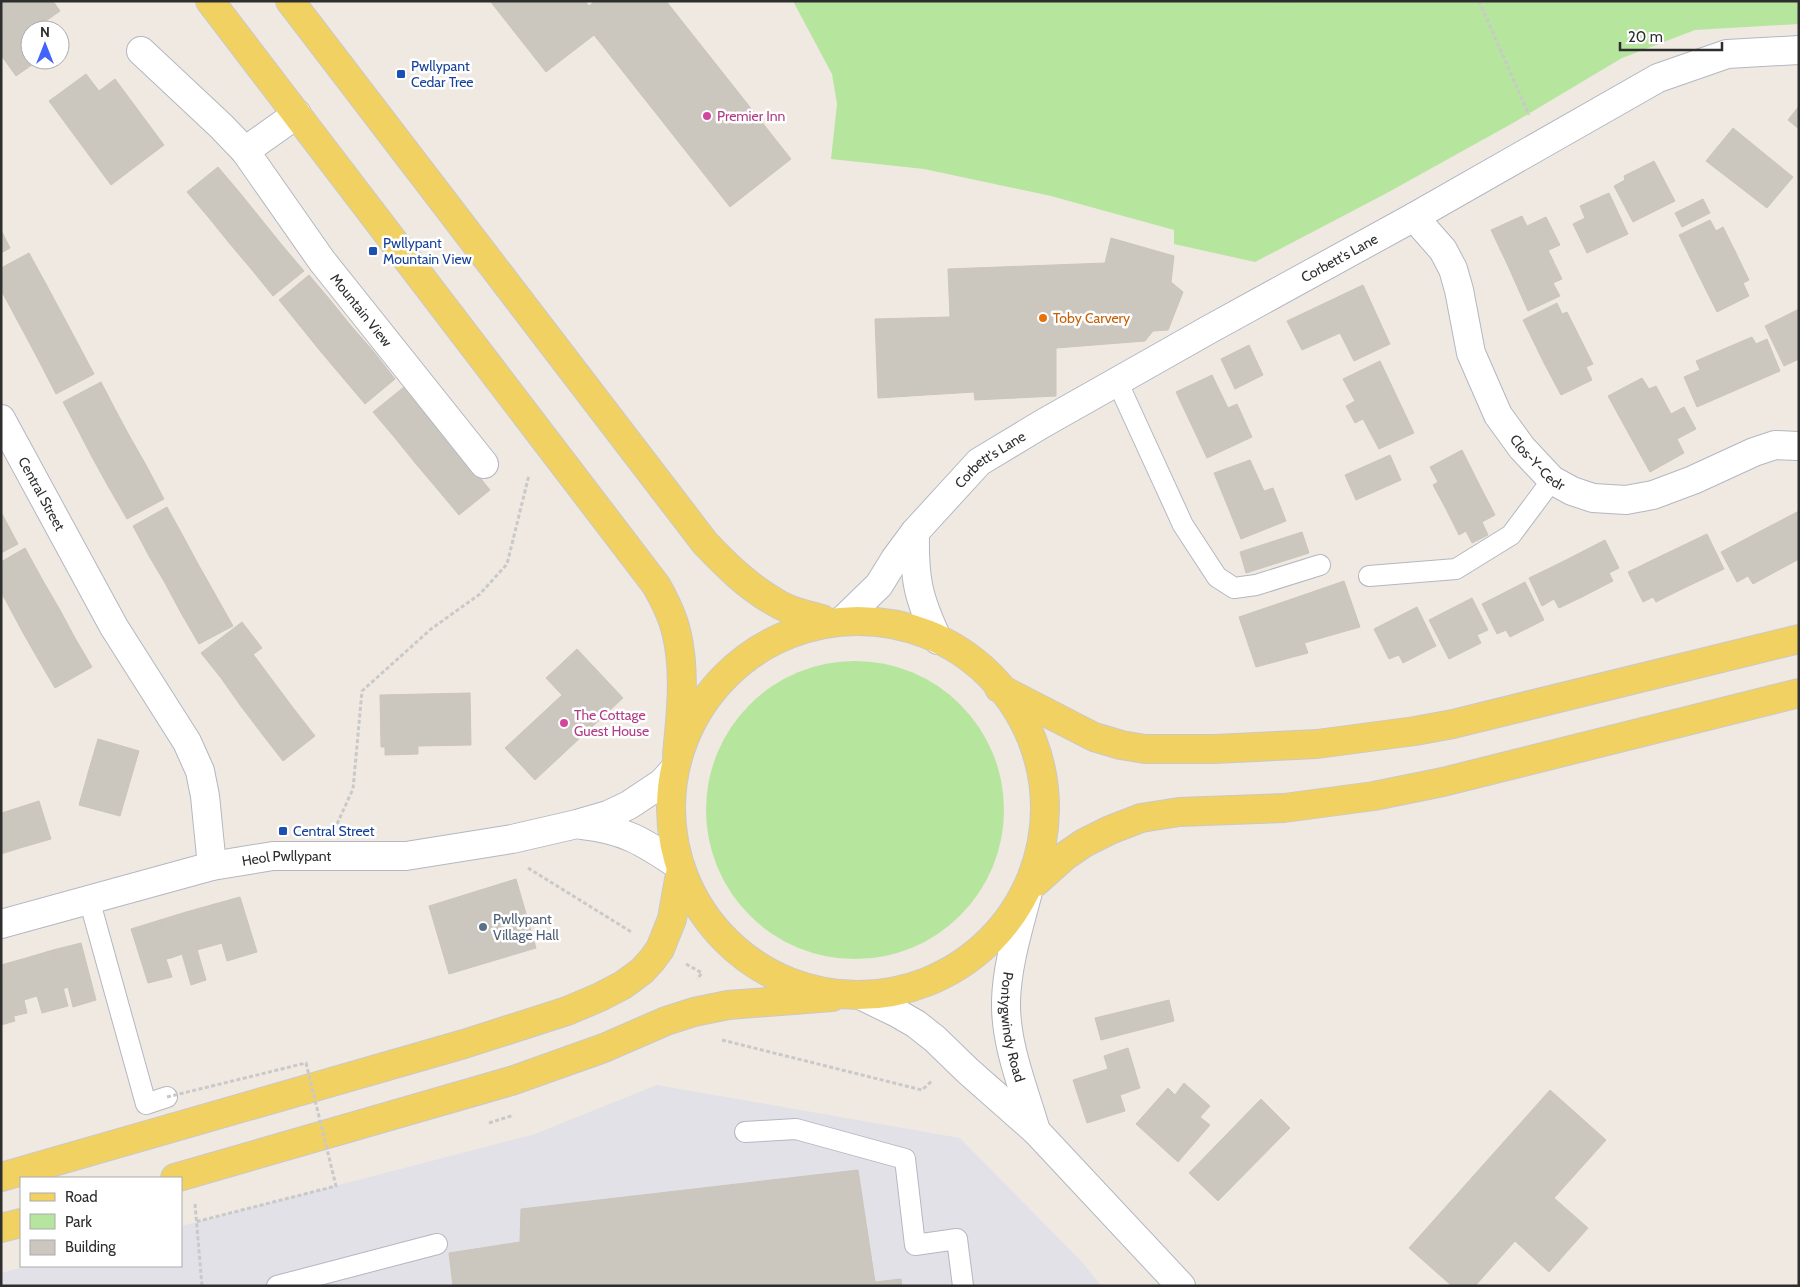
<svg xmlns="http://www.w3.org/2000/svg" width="1800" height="1287" font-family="Cabin,sans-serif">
<rect width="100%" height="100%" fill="#efe9e1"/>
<polygon fill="#e3e1e8" points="657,1085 960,1138 1082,1262 1101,1286 1,1286 1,1273 28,1266 181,1266 181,1226 535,1134"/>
<g fill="#b6e59e">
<polygon points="793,1 1799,1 1799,24 1695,30 1622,58 1513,123 1385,194 1255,262 1174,244 1174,230 1051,196 924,169 831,159 837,104 832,74"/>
<circle cx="855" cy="810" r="149"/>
</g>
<g fill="#cbc7bf" stroke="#cbc5ba">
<polygon points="1,1 27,1 1,19"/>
<polygon points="27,1 53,1 60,11 33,30 30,30 30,60 39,60 16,76 1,55 1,33 3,32 1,19"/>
<polygon points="490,1 585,1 589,6 595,1 666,1 791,159 730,207 594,35 546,72"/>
<polygon points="86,74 99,91 115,79 164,145 111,185 49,101"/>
<polygon points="1799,106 1799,129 1788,120"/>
<polygon points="1733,128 1793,177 1767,208 1706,161"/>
<polygon points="1654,161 1675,201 1633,222 1614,186 1625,180 1624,176"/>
<polygon points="218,167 240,193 209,218 187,192"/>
<polygon points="240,193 261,219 230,244 209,218"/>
<polygon points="1609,193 1628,234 1587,253 1573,224 1585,218 1580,206"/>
<polygon points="1703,199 1710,213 1682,227 1675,213"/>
<polygon points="1522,216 1527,226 1546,217 1560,245 1509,268 1491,230"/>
<polygon points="261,219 282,245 252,270 230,244"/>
<polygon points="1710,220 1716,231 1723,227 1736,253 1697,272 1679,235"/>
<polygon points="1,230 10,248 1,253"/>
<polygon points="1111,238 1174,256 1171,282 1183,292 1168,330 1153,331 1145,341 1056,348 1056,396 975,400 974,392 878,398 875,319 950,317 948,269 1105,263"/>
<polygon points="282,245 304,271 273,296 252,270"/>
<polygon points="1548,250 1562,279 1553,283 1560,296 1528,311 1509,268"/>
<polygon points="29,253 46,284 8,303 1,290 1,268"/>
<polygon points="1736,253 1749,280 1743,283 1749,296 1717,312 1697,272"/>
<polygon points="309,275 331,301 300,326 279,300"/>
<polygon points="46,284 61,312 23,331 8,303"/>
<polygon points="1363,285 1390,344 1354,361 1340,333 1302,350 1287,321"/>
<polygon points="331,301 352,327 321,352 300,326"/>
<polygon points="1557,303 1562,314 1567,312 1583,344 1544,363 1523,320"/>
<polygon points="1799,309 1799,359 1784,366 1765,326"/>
<polygon points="61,312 77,342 39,361 23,331"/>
<polygon points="352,327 374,352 343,378 321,352"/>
<polygon points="1752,337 1756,344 1767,339 1780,371 1736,390 1719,351"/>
<polygon points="77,342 94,374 56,394 39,361"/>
<polygon points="1583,344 1593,364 1586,367 1592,380 1561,395 1544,363"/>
<polygon points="1249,345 1263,375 1235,389 1221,359"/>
<polygon points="1719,351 1736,390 1697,407 1684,377 1700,370 1696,361"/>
<polygon points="374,352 395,379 365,404 343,378"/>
<polygon points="1380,361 1414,433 1379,449 1363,419 1355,423 1346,406 1355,401 1343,379"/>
<polygon points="1212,375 1228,408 1237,404 1252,437 1207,458 1176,392"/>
<polygon points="1642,378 1649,389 1656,386 1671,414 1630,436 1608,396"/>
<polygon points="101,382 116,411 78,430 63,402"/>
<polygon points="404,387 425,413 395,438 373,412"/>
<polygon points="1684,407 1696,429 1677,439 1684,453 1650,472 1630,436"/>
<polygon points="116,411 130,437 92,457 78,430"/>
<polygon points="425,413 447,439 416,464 395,438"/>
<polygon points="130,437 146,465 108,486 92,457"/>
<polygon points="447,439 469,464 438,490 416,464"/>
<polygon points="1462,450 1481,488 1445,507 1433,485 1438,482 1430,467"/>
<polygon points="1390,455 1401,480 1356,500 1345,475"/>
<polygon points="1250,460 1264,491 1273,488 1286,521 1241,539 1214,473"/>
<polygon points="469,464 490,490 459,515 438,490"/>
<polygon points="146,465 164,499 127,519 108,486"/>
<polygon points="1481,488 1495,515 1482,522 1488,535 1472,543 1466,531 1459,535 1445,507"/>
<polygon points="167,507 183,536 149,556 133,526"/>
<polygon points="1799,511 1799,559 1775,572 1755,534"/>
<polygon points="1,512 18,544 1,553"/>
<polygon points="1302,532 1309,553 1246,573 1240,552"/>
<polygon points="1707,534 1724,569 1680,590 1663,555"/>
<polygon points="1755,534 1775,572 1753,584 1748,576 1737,582 1721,552"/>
<polygon points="183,536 198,564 165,583 149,556"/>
<polygon points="1605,540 1619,568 1609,573 1613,581 1582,597 1564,561"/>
<polygon points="25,548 42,579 5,599 1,593 1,562"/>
<polygon points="1663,555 1680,590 1656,602 1653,597 1643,602 1628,572"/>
<polygon points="1564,561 1582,597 1559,608 1554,599 1542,606 1529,578"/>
<polygon points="198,564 215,594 181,613 165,583"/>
<polygon points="42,579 60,610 22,631 5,599"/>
<polygon points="1344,581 1360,627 1304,643 1289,600"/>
<polygon points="1525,582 1544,620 1510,637 1506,630 1497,634 1482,604"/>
<polygon points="215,594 233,626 199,644 181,613"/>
<polygon points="1472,598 1488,630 1477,635 1481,643 1449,659 1429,620"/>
<polygon points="1289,600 1308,653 1256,667 1239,617"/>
<polygon points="1417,607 1436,646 1403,663 1399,655 1389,659 1374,629"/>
<polygon points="60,610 75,638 38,659 22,631"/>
<polygon points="242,622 262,648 221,678 201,653"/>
<polygon points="75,638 92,667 55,688 38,659"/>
<polygon points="577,649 623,698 535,780 505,748 562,695 546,678"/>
<polygon points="253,654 273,681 240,705 221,678"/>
<polygon points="273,681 294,709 262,734 240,705"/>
<polygon points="470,693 471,745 418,746 418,754 385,755 385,747 381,747 380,695"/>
<polygon points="294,709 315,736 283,761 262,734"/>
<polygon points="98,739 139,751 129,785 88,773"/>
<polygon points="88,773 129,785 120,816 79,805"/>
<polygon points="39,801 51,839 20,848 8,811"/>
<polygon points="8,811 20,848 1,854 1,813"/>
<polygon points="516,879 536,948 449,974 429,906"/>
<polygon points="240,897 257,952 227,961 211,905"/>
<polygon points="211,905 222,943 197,950 186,912"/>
<polygon points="186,912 206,980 191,985 182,954 171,958 160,920"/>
<polygon points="160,920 171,958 166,959 172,977 148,983 131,929"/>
<polygon points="81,943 96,1000 73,1007 68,987 63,989 53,950"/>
<polygon points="53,950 68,1006 42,1013 26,958"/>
<polygon points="26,958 37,996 24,1000 27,1013 14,1016 1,972 1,965"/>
<polygon points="1,972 15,1021 1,1025"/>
<polygon points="1169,1000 1174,1021 1101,1040 1095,1018"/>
<polygon points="1128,1048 1140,1088 1120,1095 1125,1111 1087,1123 1073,1080 1108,1069 1104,1056"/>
<polygon points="1184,1083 1210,1106 1200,1117 1210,1125 1178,1162 1136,1124 1168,1088 1175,1095"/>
<polygon points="1550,1090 1606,1140 1554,1198 1588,1228 1549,1272 1515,1241 1475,1286 1452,1286 1409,1248"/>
<polygon points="1261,1099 1290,1128 1218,1201 1189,1173"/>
<polygon points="858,1170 875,1282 901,1279 902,1286 453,1286 449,1253 520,1242 521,1209"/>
</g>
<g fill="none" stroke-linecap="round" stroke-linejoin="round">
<g stroke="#b4b7c1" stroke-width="22">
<g id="service">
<polyline points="1117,381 1183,525 1217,577 1234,588 1256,585 1320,565"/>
<polyline points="1369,576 1456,569 1511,535 1552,480"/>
<polyline points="89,899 146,1104 167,1097"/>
<polyline points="745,1132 796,1129 905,1159 915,1245 957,1239 963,1286"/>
<polyline points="277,1286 437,1244"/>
</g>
</g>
<g stroke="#b4b7c1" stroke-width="30">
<g id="minor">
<polyline points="141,51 221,126 245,151"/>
<path id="s1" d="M297 114 245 151 322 261 484 464"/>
<path id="s2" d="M1414 217 1443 250 1453 269 1459 290 1471 353 1498 415 1522 448 1552 480 1572 491 1593 498 1626 500 1653 495 1693 480 1754 452 1775 445 1798 446"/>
<path id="s3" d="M1 419 114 627 187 742 200 771 205 796 212 866"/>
<path d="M915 532C914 579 918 598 938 640"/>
<path id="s4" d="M844 619 879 585 895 559 915 532 979 462 1042 424 1210 329 1414 217 1658 78 1727 54 1799 50"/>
<path d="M582 825C623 829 644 842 678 865"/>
<path id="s5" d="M1 924 212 866 273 856H406L512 839 577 824 608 815 629 805 662 783 672 772"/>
</g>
</g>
<g stroke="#b4b7c1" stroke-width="30">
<g id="secondary">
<path id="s6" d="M1028 892C1019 927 1007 964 1006 1001 1005 1045 1024 1089 1036 1131"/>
<polyline points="862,996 897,1013 916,1024 935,1039 968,1071 1036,1131 1181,1286"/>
</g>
</g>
<g stroke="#c9c9c9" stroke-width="30">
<g id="primary">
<path d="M210 1 656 585C664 599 672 614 676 631 686 670 681 714 677 754"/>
<path d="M290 1 705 543C726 565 748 587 775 602 789 611 806 615 822 619"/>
<circle cx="858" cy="808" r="187"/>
<polyline points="999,688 1094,737 1121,745 1145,749 1214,749 1317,744 1415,731 1453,724 1799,639"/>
<polyline points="1036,882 1065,856 1084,843 1110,830 1141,818 1179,812 1284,808 1374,796 1443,782 1799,693"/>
<polyline points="1,1177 464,1044 567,1011 600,997 623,985 642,971 652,960 660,949 672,919 680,874"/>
<polyline points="175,1178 511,1081 604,1048 666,1021 694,1012 728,1005 832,997"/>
<polyline points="1,1228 21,1223"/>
</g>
</g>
<g stroke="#c9c9c9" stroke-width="3" stroke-dasharray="4 2.5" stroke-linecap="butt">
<polyline points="1274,1 1289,1"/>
<polyline points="1479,1 1529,115"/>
<polyline points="337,824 353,789 362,691 431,629 480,594 507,564 529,475"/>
<polyline points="528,868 633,933"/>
<polyline points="686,964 702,973 697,979"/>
<polyline points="722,1040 922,1090 933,1080"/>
<polyline points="489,1123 514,1115"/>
<polyline points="195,1204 202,1286"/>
</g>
<use href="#service" stroke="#fff" stroke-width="20"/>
<use href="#minor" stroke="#fff" stroke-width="28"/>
<use href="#secondary" stroke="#fff" stroke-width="28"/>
<use href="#primary" stroke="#f2d163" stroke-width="28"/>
<polyline stroke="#c9c9c9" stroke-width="3" stroke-dasharray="4 2.5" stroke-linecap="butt" points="167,1097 306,1063 336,1186 195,1222"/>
</g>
<g fill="#1a4fb4" stroke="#fff" stroke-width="2">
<rect x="396" y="69" width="10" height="10" rx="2.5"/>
<rect x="368" y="246" width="10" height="10" rx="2.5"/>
<rect x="278" y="826" width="10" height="10" rx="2.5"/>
</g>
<g fill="#d1479c" stroke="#fff" stroke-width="2">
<circle cx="707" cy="116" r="5"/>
<circle cx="564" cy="723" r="5"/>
</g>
<circle fill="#e8710a" stroke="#fff" stroke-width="2" cx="1043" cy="318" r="5"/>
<circle fill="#5c6f8a" stroke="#fff" stroke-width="2" cx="483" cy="927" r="5"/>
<g text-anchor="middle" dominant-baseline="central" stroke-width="5" stroke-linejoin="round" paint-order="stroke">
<g font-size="14" fill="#164399" stroke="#fff" text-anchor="start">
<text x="411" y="66">Pwllypant<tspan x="411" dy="16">Cedar Tree</tspan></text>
<text x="383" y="243">Pwllypant<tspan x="383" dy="16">Mountain View</tspan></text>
<text x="293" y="831">Central Street</text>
</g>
<g font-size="14" fill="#b23c85" stroke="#fff" text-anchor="start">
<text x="717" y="116">Premier Inn</text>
<text x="574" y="715">The Cottage<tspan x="574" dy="16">Guest House</tspan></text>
</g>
<g font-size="14" fill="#2e2e2e" stroke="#fff">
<text stroke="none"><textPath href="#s4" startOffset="622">Corbett's Lane</textPath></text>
<text stroke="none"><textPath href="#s1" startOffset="261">Mountain View</textPath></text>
<text stroke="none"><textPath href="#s4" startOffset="218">Corbett's Lane</textPath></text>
<text stroke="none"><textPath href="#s2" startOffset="281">Clos-Y-Cedr</textPath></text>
<text stroke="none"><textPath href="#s3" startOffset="85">Central Street</textPath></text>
<text stroke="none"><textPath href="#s5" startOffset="294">Heol Pwllypant</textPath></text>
<text stroke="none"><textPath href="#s6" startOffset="138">Pontygwindy Road</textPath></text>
</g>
<g font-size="14" fill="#c56008" stroke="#fff" text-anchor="start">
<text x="1053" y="318">Toby Carvery</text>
</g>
<g font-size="14" fill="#4e5e75" stroke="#fff" text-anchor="start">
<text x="493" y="919">Pwllypant<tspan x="493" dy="16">Village Hall</tspan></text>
</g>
</g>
<rect width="1800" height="1287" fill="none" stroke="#2e2e2e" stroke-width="5"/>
<rect x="20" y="1177" width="162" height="90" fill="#ffffff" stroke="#ababab"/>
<rect x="30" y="1193" width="25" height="8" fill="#f2d163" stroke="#ababab"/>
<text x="65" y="1202" font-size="15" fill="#2e2e2e">Road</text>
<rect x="30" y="1214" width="25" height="15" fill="#b6e59e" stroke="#ababab"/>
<text x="65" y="1227" font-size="15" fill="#2e2e2e">Park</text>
<rect x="30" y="1240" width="25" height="15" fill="#cbc7bf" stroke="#ababab"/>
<text x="65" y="1252" font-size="15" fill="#2e2e2e">Building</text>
<g transform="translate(45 45)"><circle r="24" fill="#ffffff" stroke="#ababab"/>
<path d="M0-4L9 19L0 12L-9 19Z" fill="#4264fb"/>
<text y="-8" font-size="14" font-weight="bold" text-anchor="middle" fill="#2e2e2e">N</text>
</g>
<path d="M1620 42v8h102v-8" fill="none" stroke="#2e2e2e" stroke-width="2.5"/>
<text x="1628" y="42" font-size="15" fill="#2e2e2e" stroke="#ffffff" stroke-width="4" paint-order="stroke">20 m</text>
</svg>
